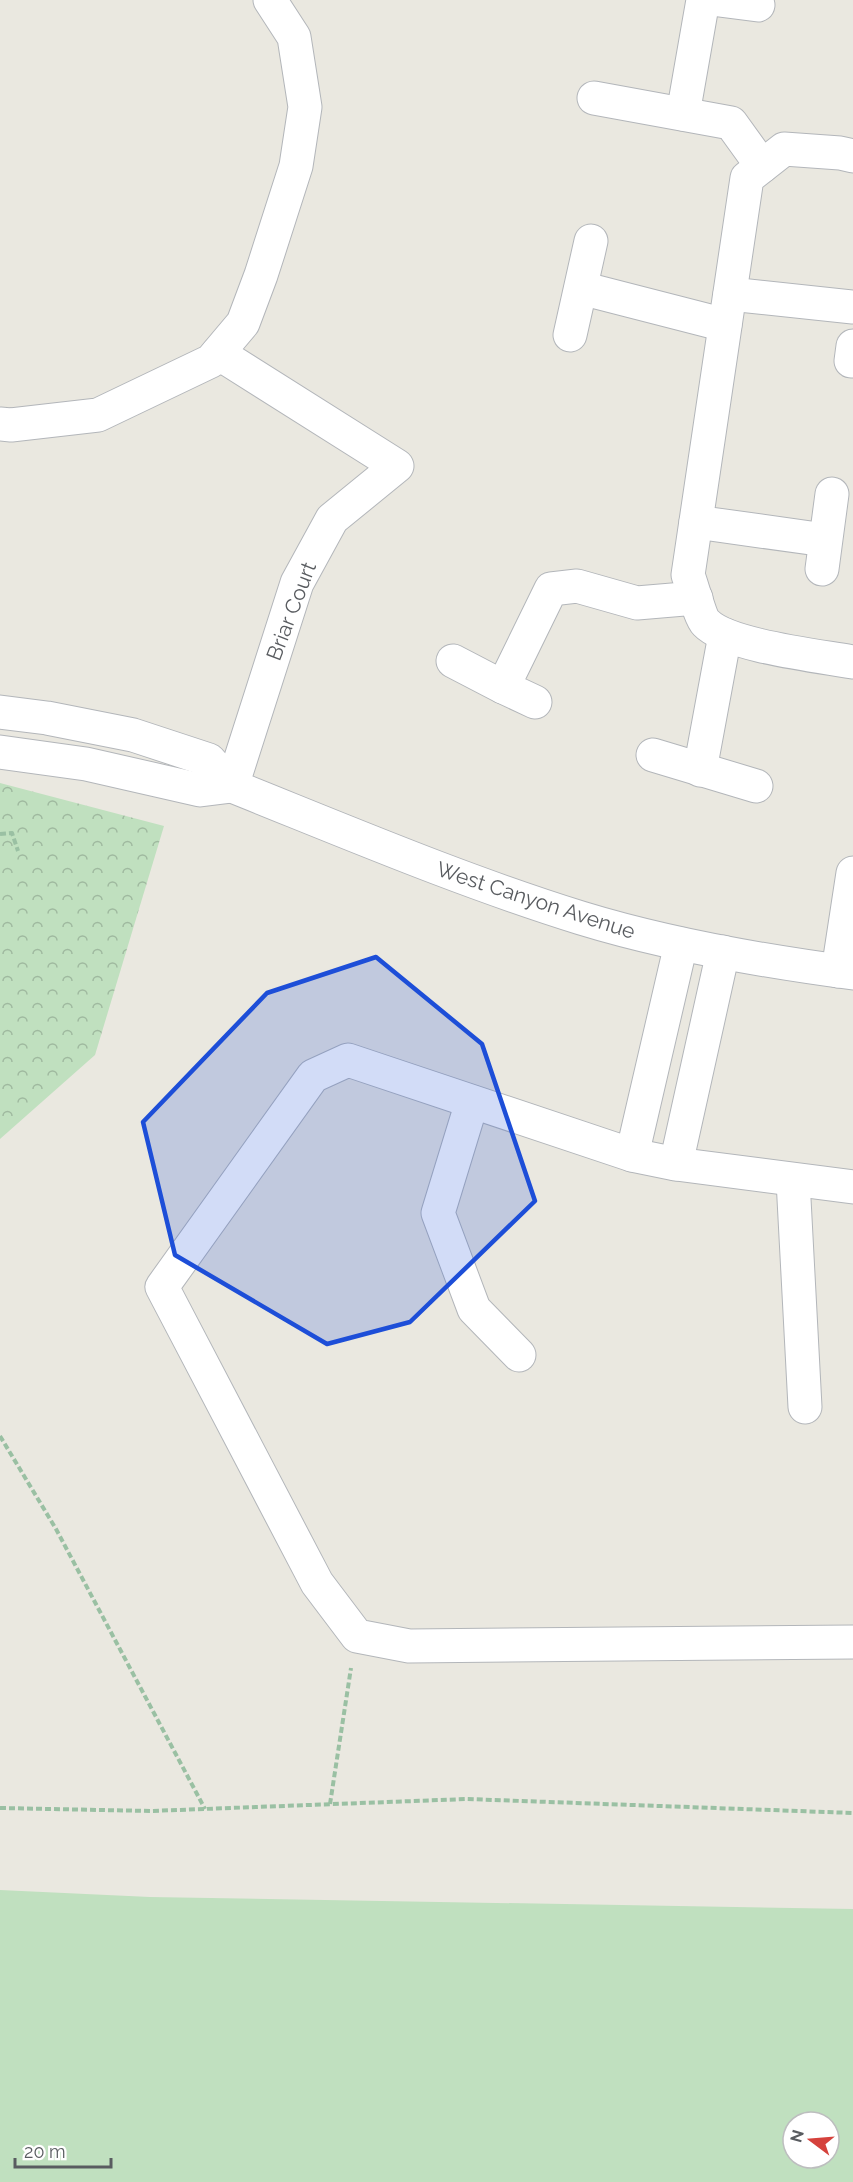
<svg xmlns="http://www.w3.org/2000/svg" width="853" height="2182" font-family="Raleway,sans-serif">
<defs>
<pattern id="forest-crowns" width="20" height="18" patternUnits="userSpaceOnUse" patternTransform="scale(1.5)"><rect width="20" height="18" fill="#c0e0bf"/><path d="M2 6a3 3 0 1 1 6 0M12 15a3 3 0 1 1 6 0" fill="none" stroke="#9fb99f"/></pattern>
</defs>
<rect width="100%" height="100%" fill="#eae8e0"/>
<path fill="#c0e0bf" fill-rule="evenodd" d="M0 1890 150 1897 853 1909V2182H0ZM793 2122H829V2158H793Z"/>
<polygon fill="url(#forest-crowns)" points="0,783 164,826 95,1055 0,1139"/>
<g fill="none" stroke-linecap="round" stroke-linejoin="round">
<g stroke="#b3b6ba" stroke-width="35">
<g id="minor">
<polyline points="719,0 758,5"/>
<polyline points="594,98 731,123 762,166"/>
<polyline points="683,114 703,0"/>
<path d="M853 156 840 153 784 149 747 178 688 575C692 585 700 617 706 623 728 646 820 656 853 662"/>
<polyline points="581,288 725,325"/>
<polyline points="730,294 853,307"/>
<polyline points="570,335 591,241"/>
<polyline points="218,353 397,466 332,519 297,583 232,786"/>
<polyline points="851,361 853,346"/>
<polyline points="0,424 11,425 98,415 211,361 243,323 261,275 296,166 305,107 294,37 270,0"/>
<polyline points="696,522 825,540"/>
<polyline points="822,569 832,494"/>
<polyline points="453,661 503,687"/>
<polyline points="535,702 503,687 551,589 577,586 637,603 696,598"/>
<path d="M0 712 47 718 133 735 209 760 232 786C347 832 462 881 581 918 669 945 762 961 853 973"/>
<polyline points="0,752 86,764 200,790 232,786"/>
<polyline points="653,755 756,786"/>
<polyline points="700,770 725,635"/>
<polyline points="838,971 853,873"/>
<polyline points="472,1102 438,1213 474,1309 519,1355"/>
<polyline points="632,1155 681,944"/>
<polyline points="676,1164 723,952"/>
<polyline points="793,1180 805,1407"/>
<polyline points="853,1187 676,1164 632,1155 348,1060 313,1076 162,1287 317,1583 357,1636 409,1646 853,1642"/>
</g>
</g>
<g stroke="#9ac0a3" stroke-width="4" stroke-dasharray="6 3" stroke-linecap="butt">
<polyline points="0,834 12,833 18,851"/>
<polyline points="0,1436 56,1529 205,1809"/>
<polyline points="330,1804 351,1668"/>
<polyline points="0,1808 151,1811 467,1799 853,1813"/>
</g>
<use href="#minor" stroke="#fff" stroke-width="33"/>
</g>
<path fill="#1d4ed8" fill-opacity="0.2" stroke="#1d4ed8" stroke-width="4.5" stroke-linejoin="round" d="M376 957 482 1044 535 1201 410 1322 327 1344 175 1255 143 1122 267 993Z"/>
<g text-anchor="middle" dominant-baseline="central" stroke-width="6" stroke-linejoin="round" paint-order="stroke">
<g font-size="21" fill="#595c60" stroke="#fff">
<text transform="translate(291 611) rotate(-69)">Briar Court</text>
<text transform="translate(536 900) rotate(18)">West Canyon Avenue</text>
</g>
</g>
<g transform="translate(811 2140) rotate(286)"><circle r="28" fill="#ffffff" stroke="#bdbebf" stroke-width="1.5"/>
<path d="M0-4.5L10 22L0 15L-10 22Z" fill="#d5423c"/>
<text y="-9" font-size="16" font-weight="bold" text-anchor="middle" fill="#595c60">N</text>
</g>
<path d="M15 2158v9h96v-9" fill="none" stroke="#595c60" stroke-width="3"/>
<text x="24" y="2158" font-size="18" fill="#595c60" stroke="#ffffff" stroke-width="4.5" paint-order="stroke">20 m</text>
</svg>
